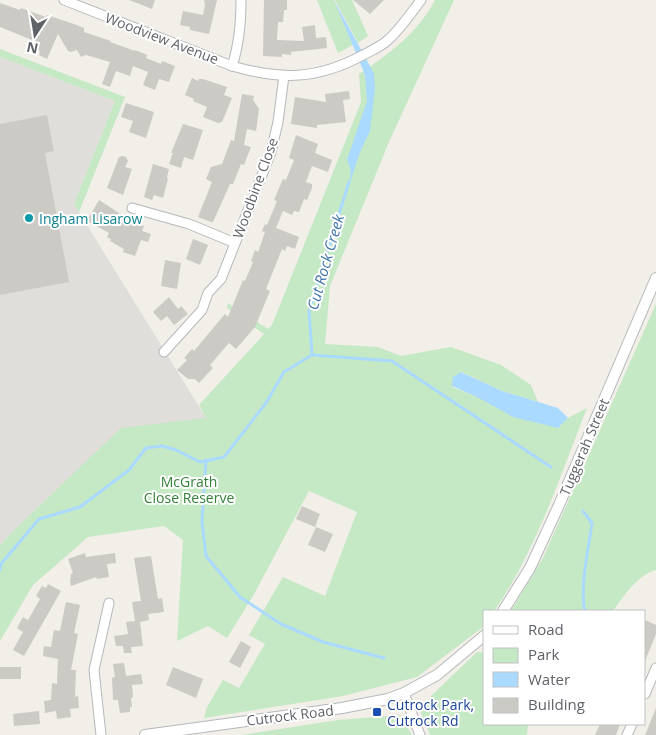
<svg xmlns="http://www.w3.org/2000/svg" width="656" height="735" font-family="'Open Sans',sans-serif">
<rect width="100%" height="100%" fill="#f1efe8"/>
<polygon fill="#e0deda" points="0,57 115,101 74,204 206,418 0,608"/>
<g fill="#c5e8c5">
<polygon points="317,0 334,0 353,45 338,53"/>
<polygon points="335,0 352,0 368,36 358,43"/>
<path d="M435 0H454L389 142 330 286 325 344 378 347 401 356 451 347 501 365 531 385 538 402 502 391 462 372 452 387 558 428 568 418 587 408C560 476 536 551 494 611H485L483 627 417 677 343 696 204 718 207 707 223 680 239 688 265 644 249 635 283 577 325 596 357 512 309 491 253 596 227 638 208 626 177 641 183 540 164 526 88 537 33 585 0 641V546L11 533 121 428 206 418 199 405 264 334 227 308 228 303 268 329 272 325 361 102 359 74C389 54 418 33 435 0Z"/>
<polygon points="0,49 125,97 79,212 74,204 115,101 0,57"/>
<path d="M656 304V570C637 575 624 596 613 611H511L543 558Z"/>
<polygon points="477,652 485,653 485,724 528,724 527,735 430,735 420,710 433,694"/>
<polygon points="400,715 412,735 241,735 338,720"/>
</g>
<g fill="#aadaff">
<polygon points="334,0 370,66 374,74 375,88 370,131 360,152 349,186 351,170 347,160 367,101 365,75"/>
<polygon points="461,372 502,391 558,408 568,418 558,428 513,417 477,397 452,386 453,377"/>
</g>
<g fill="none" stroke-linecap="round" stroke-linejoin="round">
<g stroke="#aadaff" stroke-width="3">
<polyline points="349,182 309,311 312,355 392,361 551,467"/>
<polyline points="206,460 202,521 206,556 240,597 281,624 323,642 384,658"/>
<path d="M583 511 592 523C589 546 579 591 585 611"/>
<polyline points="0,570 1,564 39,519 80,507 129,470 146,448 162,446 176,450 200,462 224,457 266,403 284,372 312,355"/>
</g>
</g>
<g fill="#cccac5">
<polygon points="129,0 155,0 152,9"/>
<polygon points="204,0 217,0 209,34 190,30 190,27 180,25 183,11 203,15 205,6"/>
<polygon points="264,0 287,0 287,10 284,10 283,22 278,22 277,40 304,41 302,27 315,25 316,38 326,37 327,48 291,52 291,55 282,54 282,57 263,56"/>
<polygon points="353,0 384,0 370,14"/>
<polygon points="0,3 20,10 21,8 46,17 47,15 74,24 84,28 84,32 111,41 110,42 135,51 135,50 147,55 146,58 161,64 162,61 175,66 169,82 159,79 155,90 143,85 148,72 133,66 130,76 116,71 110,87 102,84 110,62 86,55 81,57 77,50 71,52 68,51 58,34 47,59 39,55 40,51 34,49 37,42 0,27"/>
<polygon points="192,78 198,81 199,79 203,79 227,87 224,95 232,98 222,122 218,123 203,117 207,107 193,101 194,99 185,95"/>
<polygon points="349,91 350,99 343,100 346,122 317,125 317,128 291,124 295,97 326,102 325,94"/>
<polygon points="242,94 254,96 253,100 259,109 256,131 247,129 244,145 251,147 244,165 241,164 233,184 230,184 213,222 211,222 198,217 212,182 206,179 211,167 222,164 231,140 234,141"/>
<polygon points="126,103 154,112 146,138 129,132 133,121 121,117"/>
<polygon points="47,115 54,151 45,153 69,282 0,295 0,124"/>
<polygon points="183,124 203,130 193,160 184,157 181,168 169,164 173,153 171,153"/>
<polygon points="296,135 318,144 315,153 332,160 328,172 312,166 306,182 312,184 312,188 307,200 304,199 299,212 294,211 292,215 283,211 276,228 299,237 295,249 287,246 285,251 282,249 266,289 270,291 255,327 236,349 229,343 210,365 213,368 199,383 195,379 188,379 177,370 187,360 184,358 192,349 194,351 225,314 228,317 243,280 245,281 253,262 251,261 255,250 258,252 265,232 262,231 265,224 267,225 277,201 274,200 283,179 286,180 294,160 289,158"/>
<polygon points="122,156 126,157 128,161 125,167 132,169 123,195 107,188 119,157"/>
<polygon points="153,164 169,169 167,177 168,179 163,198 154,195 152,200 144,197"/>
<polygon points="99,200 122,215 120,218 144,226 142,231 151,234 148,242 141,240 135,256 123,252 124,249 110,241 111,239 107,237 109,233 87,221"/>
<polygon points="193,239 208,245 200,265 186,259"/>
<polygon points="165,260 181,263 177,289 161,286"/>
<polygon points="169,297 178,309 181,306 188,314 174,325 167,316 161,321 153,312"/>
<polygon points="302,506 320,514 315,527 296,519"/>
<polygon points="316,527 333,534 325,552 308,545"/>
<polygon points="85,553 86,557 115,553 116,563 107,564 109,577 97,579 96,577 71,586 70,581 71,574 73,573 68,559"/>
<polygon points="151,556 158,599 162,598 164,612 148,614 149,620 140,622 143,646 131,647 132,653 124,653 123,646 116,646 114,636 128,634 126,622 135,621 132,602 141,601 134,558"/>
<polygon points="48,584 61,591 24,656 13,650 23,632 17,628 23,617 28,620 40,599 36,596 42,586 46,588"/>
<polygon points="66,602 80,605 74,633 78,634 71,670 76,670 75,697 78,696 79,708 70,709 71,717 57,719 56,711 45,713 44,701 51,700 52,683 57,684 58,659 43,656 44,646 51,647 54,630 60,631"/>
<polygon points="645,620 656,625 656,634 645,661"/>
<polygon points="241,641 251,647 240,668 229,662"/>
<polygon points="124,663 126,676 141,674 143,684 132,685 133,697 131,698 132,707 130,707 130,712 120,713 118,700 113,700 112,678 115,677 113,664"/>
<rect x="0" y="667" width="21" height="12"/>
<polygon points="173,667 203,679 196,698 166,685"/>
<polygon points="656,708 656,735 645,735"/>
<polygon points="39,711 40,724 14,726 13,714"/>
<polygon points="600,724 620,724 616,735 595,735"/>
</g>
<g fill="none" stroke-linecap="round" stroke-linejoin="round">
<g stroke="#b5b8bc" stroke-width="11">
<g id="minor">
<path d="M64 0 232 66C281 80 317 80 363 55 371 51 382 46 389 39 401 28 411 13 421 0"/>
<path d="M232 66C239 45 241 22 241 0"/>
<polyline points="132,208 189,224 235,243"/>
<polyline points="164,352 202,310 208,293 221,279 271,152 278,122 284,76"/>
<polyline points="404,693 420,735"/>
<polyline points="645,694 656,668"/>
<polyline points="101,735 94,670 109,603"/>
<polyline points="627,735 632,724"/>
</g>
</g>
<g stroke="#b5b8bc" stroke-width="12">
<g id="tertiary">
<polyline points="503,611 530,568 559,505 656,278"/>
<polyline points="145,735 342,708 388,699 404,693 437,675 485,635"/>
</g>
</g>
<use href="#minor" stroke="#fff" stroke-width="9"/>
<use href="#tertiary" stroke="#fff" stroke-width="10"/>
</g>
<circle fill="#0f9aa8" stroke="#fff" stroke-width="2" cx="29" cy="218" r="5"/>
<rect fill="#1a4fb4" stroke="#fff" stroke-width="2" x="372" y="707" width="10" height="10" rx="2.5"/>
<g text-anchor="middle" dominant-baseline="central" stroke-width="4" stroke-linejoin="round" paint-order="stroke">
<g font-size="14" fill="#5f6368" stroke="#fff">
<text transform="translate(162 38) rotate(21)">Woodview Avenue</text>
<text transform="translate(255 188) rotate(-70)">Woodbine Close</text>
<text transform="translate(584 447) rotate(-67)">Tuggerah Street</text>
<text transform="translate(290 715) rotate(-7)">Cutrock Road</text>
</g>
<g font-size="14" fill="#0d838f" stroke="#fff" text-anchor="start">
<text x="39" y="218">Ingham Lisarow</text>
</g>
<g font-size="14" fill="#348238" stroke="#fff">
<text x="189" y="481">McGrath<tspan x="189" dy="16">Close Reserve</tspan></text>
</g>
<g font-size="14" fill="#164399" stroke="#fff" text-anchor="start">
<text x="387" y="704">Cutrock Park,<tspan x="387" dy="16">Cutrock Rd</tspan></text>
</g>
<g font-size="15" font-style="italic" fill="#4174aa" stroke="#fff">
<text transform="translate(325 262) rotate(-74)">Cut Rock Creek</text>
</g>
</g>
<rect x="483" y="610" width="162" height="115" fill="#ffffff" stroke="#bfc1c3"/>
<rect x="493" y="626" width="25" height="8" fill="#ffffff" stroke="#bfc1c3"/>
<text x="528" y="635" font-size="15" fill="#5f6368">Road</text>
<rect x="493" y="648" width="25" height="15" fill="#c5e8c5" stroke="#bfc1c3"/>
<text x="528" y="660" font-size="15" fill="#5f6368">Park</text>
<rect x="493" y="672" width="25" height="15" fill="#aadaff" stroke="#bfc1c3"/>
<text x="528" y="685" font-size="15" fill="#5f6368">Water</text>
<rect x="493" y="698" width="25" height="15" fill="#cccac5" stroke="#bfc1c3"/>
<text x="528" y="710" font-size="15" fill="#5f6368">Building</text>
<g transform="translate(35 35) rotate(192)" stroke="#ffffff" stroke-width="4" paint-order="stroke">
<path d="M0-4L9 19L0 12L-9 19Z" fill="#5f6368"/>
<text y="-8" font-size="14" font-weight="bold" text-anchor="middle" fill="#5f6368">N</text>
</g>
</svg>
